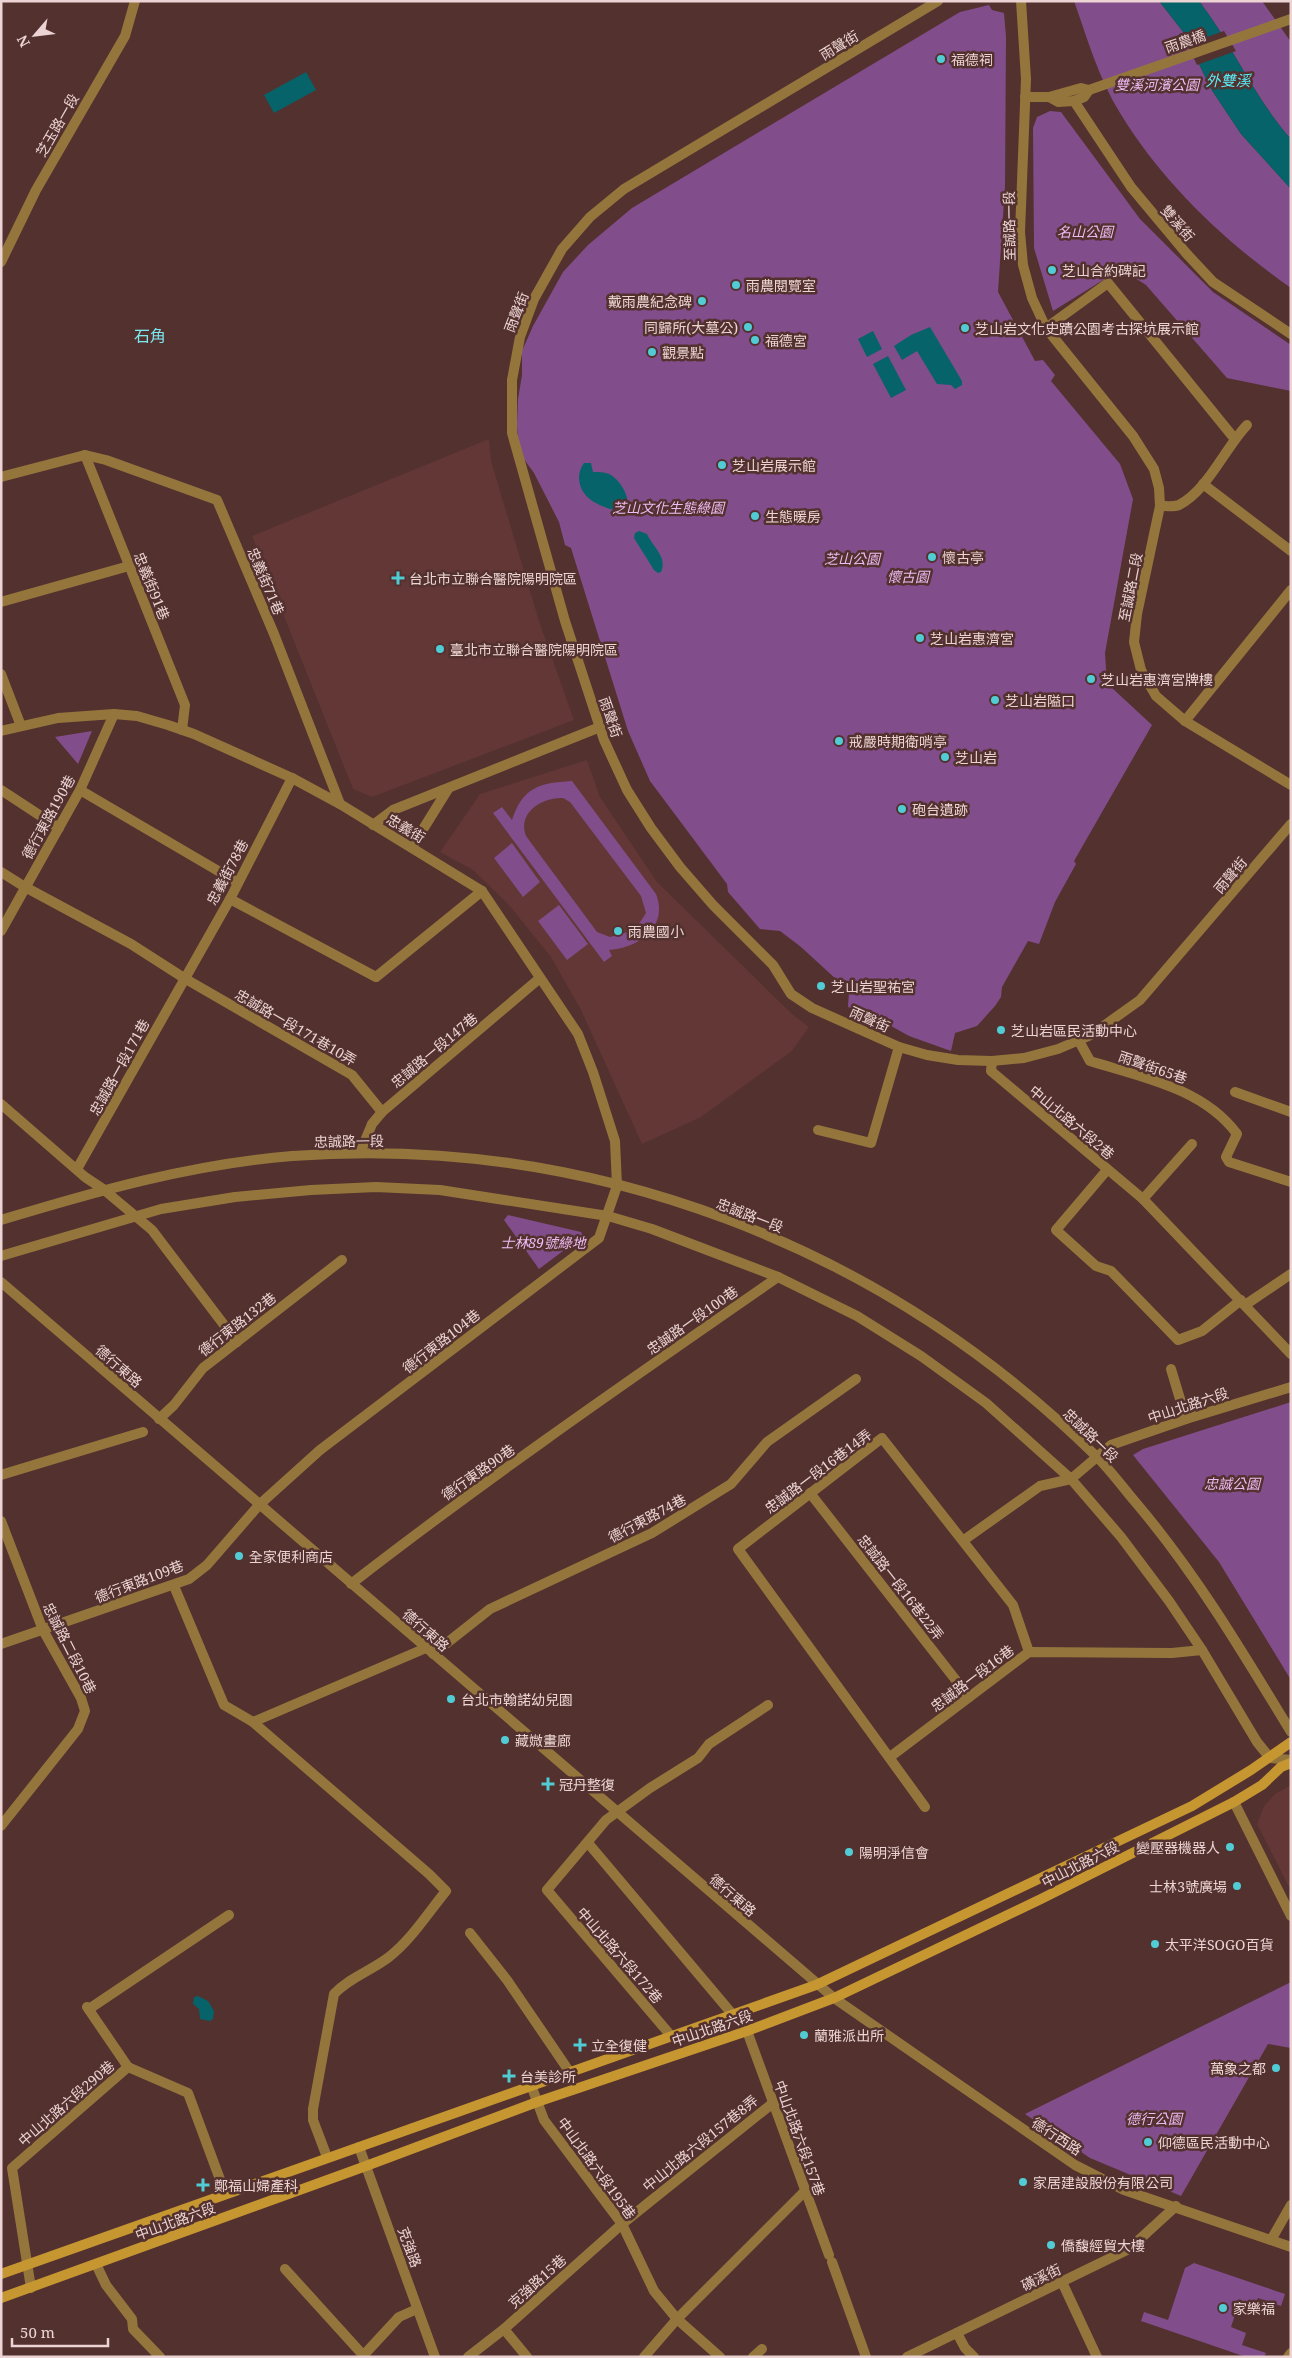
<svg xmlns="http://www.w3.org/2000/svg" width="1292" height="2358" font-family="'Noto Serif','Noto Sans TC',serif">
<rect width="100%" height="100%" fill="#53312f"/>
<g fill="#623736">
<polygon points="489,439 491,461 539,621 574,720 372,797 353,789 252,536"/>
<polygon points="587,760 600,797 657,882 792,1014 809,1027 792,1051 701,1117 642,1144 581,1010 551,957 509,905 473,870 440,852 480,794"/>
<polygon points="1291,1785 1291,1891 1257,1824 1264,1806 1275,1794"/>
</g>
<g fill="#824d8b" fill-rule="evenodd">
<path d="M1074 1H1159L1184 33 1211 89 1241 134 1291 189V288C1225 242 1162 182 1120 113 1099 79 1087 38 1074 1Z"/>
<path d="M1199 1H1262L1291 42V139C1254 98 1233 45 1199 1Z"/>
<polygon points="989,5 992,10 1004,13 1006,37 1005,186 998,292 1035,361 1043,360 1055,375 1051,381 1120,464 1133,499 1105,653 1106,669 1111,687 1152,725 1074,861 1076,864 1055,902 1039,944 1028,941 1002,987 1001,997 995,1006 977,1026 955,1033 951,1051 909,1036 875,1017 848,1007 849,991 801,947 780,931 760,929 728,892 727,884 650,781 628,731 571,548 565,545 559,522 534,473 518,451 517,423 518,399 522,375 522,351 533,326 563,272 588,245 632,208 960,12"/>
<polygon points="1050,111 1061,112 1140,219 1213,292 1291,345 1291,391 1227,378 1146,285 1121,269 1053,311 1034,248 1033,128 1037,117"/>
<polygon points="92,731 78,764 55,737"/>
<path d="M572 781 656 894C669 927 638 948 609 950L612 956 604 962 493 813 502 807 512 820C523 787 539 783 572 781ZM563 798 570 802 641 896 646 913 635 930 610 937 597 932 526 836C517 813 542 797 563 798Z"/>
<polygon points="512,843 540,882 523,897 494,858"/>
<polygon points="559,905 588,944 567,960 538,921"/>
<polygon points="508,1215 581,1232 583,1236 539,1269 504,1220"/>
<polygon points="1291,1402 1291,1680 1219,1562 1133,1455 1143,1449"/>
<polygon points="1291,1982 1291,2048 1268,2044 1181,2196 1090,2158 1025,2114"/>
<polygon points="1194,2263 1285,2294 1281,2306 1258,2298 1253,2311 1238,2306 1231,2327 1246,2333 1242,2345 1266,2353 1264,2357 1246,2357 1141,2321 1144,2312 1168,2320 1185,2268"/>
</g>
<g fill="#066369">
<path d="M1159 1H1199C1233 45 1254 98 1291 139V189L1241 134 1211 89 1184 33Z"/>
<polygon points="306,72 316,90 274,113 264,95"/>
<polygon points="930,327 962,381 962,385 955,389 951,385 937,384 917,351 902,360 894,346 911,335"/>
<polygon points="873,331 882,349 867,357 858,339"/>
<polygon points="888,356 906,390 891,398 873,364"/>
<path d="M584 463H591L593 472C598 472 604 472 609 474 620 479 631 498 627 509L623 512C604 508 580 501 579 478 579 472 581 467 584 463Z"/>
<path d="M639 531 647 534C653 547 668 558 661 572L658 573 654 570 634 538 635 533Z"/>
<polygon points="198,1996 208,2001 214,2011 213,2019 210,2021 200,2019 199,2009 193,2004 194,1997"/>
</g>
<polygon fill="#53312f" points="1224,31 1236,51 1197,65 1187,44"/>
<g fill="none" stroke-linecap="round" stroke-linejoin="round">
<g stroke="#94763d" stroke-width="10">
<polyline points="938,1 624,189 590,217 562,249 534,299 520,337 512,380 512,433 565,621 604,740 627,790 651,828 680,867 713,905 773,965 791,994 812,1008 899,1047 927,1055 958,1060 992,1061 1024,1058 1058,1049 1091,1035 1140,1000 1291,824"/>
<polyline points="1021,1 1026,79 1020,232 1023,265 1032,298 1046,328 1133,436 1154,469 1159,488 1160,506 1137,614 1134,642 1141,670 1156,696 1185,721 1291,785"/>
<polyline points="1089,90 1291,19"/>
<polyline points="1025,97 1049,97 1058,102 1074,101 1084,97 1089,90"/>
<polyline points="1049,97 1081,88 1089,90"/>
<polyline points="1074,101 1131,187 1186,253 1213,282 1291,334"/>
<polyline points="1,262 36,190 125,36 135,1"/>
<polyline points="1046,328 1108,283 1234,438"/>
<polyline points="85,455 185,705 182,730"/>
<polyline points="1,477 85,455 106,460 217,500 274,634 340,804"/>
<polyline points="1203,484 1291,551"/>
<path d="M1160 506C1165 506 1174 507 1179 505 1208 490 1225 448 1247 425"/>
<polyline points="1,602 129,566"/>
<polyline points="1,674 21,726"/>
<polyline points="1185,721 1291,590"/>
<polyline points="1,731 58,718 114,714 137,716 168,725 194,734 292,778 340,804 482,891 578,1034 593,1072 615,1141 617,1186 599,1238 320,1450 259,1505 207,1565 189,1579 1,1644"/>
<polyline points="1,790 59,828"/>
<polyline points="80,790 237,882"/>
<polyline points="373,825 393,810 600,727"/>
<polyline points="412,847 448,789"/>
<polyline points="1,872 25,887 131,944 184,978 352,1075 382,1112"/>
<polyline points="230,899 376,977 482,891"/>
<polyline points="1,931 80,790 114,714"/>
<path d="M1079 1041 1090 1061C1141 1077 1203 1088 1237 1134L1226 1157 1229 1162 1291 1182"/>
<polyline points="992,1061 991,1071 1143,1199 1291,1354"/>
<polyline points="1235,1092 1291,1112"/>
<polyline points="1,1104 85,1177 103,1189 152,1230 237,1342"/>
<polyline points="818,1130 871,1143 899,1047"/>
<polyline points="360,1153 372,1124 382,1112 540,978"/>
<polyline points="77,1169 230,899 292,778"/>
<polyline points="1107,1170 1056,1230 1096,1266 1111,1271 1178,1340 1202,1331 1241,1300"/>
<polyline points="1143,1199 1192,1144"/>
<polyline points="1245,1305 1291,1274"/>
<polyline points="1171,1369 1186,1419"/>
<polyline points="159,1419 174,1405 203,1368 342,1260"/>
<polyline points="1,1475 143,1432"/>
<polyline points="810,1493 969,1697"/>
<polyline points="1,1521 43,1630 81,1698 85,1711 78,1729 1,1826"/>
<polyline points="964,1540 1040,1486 1071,1479 1111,1445 1186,1419 1291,1387"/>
<path d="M351 1584C490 1476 634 1377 778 1277"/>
<path d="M174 1586 224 1705 253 1722 429 1874 446 1891C428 1913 411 1940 389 1957 371 1971 350 1977 334 1994L313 2109V2120L327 2157"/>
<polyline points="433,1654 490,1609 652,1533 731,1484 767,1442 856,1379"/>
<polyline points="253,1722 426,1648"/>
<polyline points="890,1757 1029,1652 1172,1653 1202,1650"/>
<polyline points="1234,1802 1291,1916"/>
<polyline points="925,1807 738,1549 882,1438 1013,1605 1029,1652"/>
<polyline points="588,1843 733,2015"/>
<polyline points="470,1933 507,1980 569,2071"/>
<polyline points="87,2007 128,2067"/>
<polyline points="89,2009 229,1915"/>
<polyline points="747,2031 829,2255"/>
<polyline points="672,2037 547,1890 606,1820 650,1788 698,1758 709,1744 768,1705"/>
<polyline points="128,2067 188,2093 225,2193"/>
<polyline points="531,2085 544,2120 622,2224 654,2291 677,2319 720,2357"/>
<polyline points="359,2147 435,2357"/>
<polyline points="1271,2240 1291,2205"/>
<polyline points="832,2262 866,2357"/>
<polyline points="96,2264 106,2285 132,2319 133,2329 160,2357"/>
<polyline points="285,2269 363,2355"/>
<polyline points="1062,2282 1097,2357"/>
<polyline points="31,2288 12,2168 128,2067"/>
<polyline points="504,2329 527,2357"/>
<polyline points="957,2333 965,2348 974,2357"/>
<polyline points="362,2357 399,2317 417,2309"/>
<polyline points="468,2357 504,2329 622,2224 773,2103"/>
<polyline points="644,2357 677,2319 805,2191"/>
<polyline points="753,2357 762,2349"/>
<polyline points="907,2357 1129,2249 1176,2206"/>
</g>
<g stroke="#94763d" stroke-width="10">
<path d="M1 1220C97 1191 192 1164 292 1156 593 1134 883 1246 1097 1457 1112 1472 1124 1489 1137 1504 1197 1575 1243 1653 1291 1732"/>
<polyline points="1,1256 161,1209 235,1197 311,1190 376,1187 440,1190 608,1216 652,1229 778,1277 857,1316 921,1356 986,1403 1071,1479 1121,1537 1169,1601 1202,1650 1257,1742 1270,1758 1291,1760"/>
<polyline points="1,1282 834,1998 1075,2165 1124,2190 1291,2247"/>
<polyline points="1288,2357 1291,2353"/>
</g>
<g stroke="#c69631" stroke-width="10">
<polyline points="1,2274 816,1985 1192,1806 1251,1770 1291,1742"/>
<polyline points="1,2298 366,2166 537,2102 747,2031 834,1998 1041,1899 1234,1802 1262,1785 1281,1767 1291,1763"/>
</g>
</g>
<g fill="#51ccd5" stroke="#53312f" stroke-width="2">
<circle cx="941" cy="59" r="5"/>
<circle cx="1052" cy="270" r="5"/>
<circle cx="736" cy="285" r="5"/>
<circle cx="702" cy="301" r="5"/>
<circle cx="748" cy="327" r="5"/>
<circle cx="965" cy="328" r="5"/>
<circle cx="755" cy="340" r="5"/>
<circle cx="652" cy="352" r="5"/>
<circle cx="722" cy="465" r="5"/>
<circle cx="755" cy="516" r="5"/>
<circle cx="932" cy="557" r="5"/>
<path d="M395.5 570.5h5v5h5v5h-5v5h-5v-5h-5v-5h5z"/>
<circle cx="920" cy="638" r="5"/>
<circle cx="440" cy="649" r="5"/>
<circle cx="1091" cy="679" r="5"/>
<circle cx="995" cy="700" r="5"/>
<circle cx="839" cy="741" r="5"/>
<circle cx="945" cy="757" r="5"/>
<circle cx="902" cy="809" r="5"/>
<circle cx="618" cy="931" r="5"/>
<circle cx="821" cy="986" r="5"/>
<circle cx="1001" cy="1030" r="5"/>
<circle cx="239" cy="1556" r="5"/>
<circle cx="451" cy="1699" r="5"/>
<circle cx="505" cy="1740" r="5"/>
<path d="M545.5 1776.5h5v5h5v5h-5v5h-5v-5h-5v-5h5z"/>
<circle cx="1230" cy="1847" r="5"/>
<circle cx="849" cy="1852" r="5"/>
<circle cx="1237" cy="1886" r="5"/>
<circle cx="1155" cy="1944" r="5"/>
<circle cx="804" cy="2035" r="5"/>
<path d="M577.5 2037.5h5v5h5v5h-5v5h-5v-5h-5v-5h5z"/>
<circle cx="1276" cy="2068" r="5"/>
<path d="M506.5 2068.5h5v5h5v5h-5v5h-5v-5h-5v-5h5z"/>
<circle cx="1148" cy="2142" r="5"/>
<circle cx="1023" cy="2182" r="5"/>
<path d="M200.5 2177.5h5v5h5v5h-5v5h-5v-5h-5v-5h5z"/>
<circle cx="1051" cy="2245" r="5"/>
<circle cx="1223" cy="2308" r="5"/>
</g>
<g text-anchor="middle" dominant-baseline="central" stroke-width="5" stroke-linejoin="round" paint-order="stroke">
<g font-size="14" fill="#ebd4d3" stroke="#53312f">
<text transform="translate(1185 41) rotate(-19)">雨農橋</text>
<text transform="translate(839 45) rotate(-31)">雨聲街</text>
<text transform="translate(57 125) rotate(-60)">芝玉路一段</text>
<text transform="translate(1178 223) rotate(49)">雙溪街</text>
<text transform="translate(1009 226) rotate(-91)">至誠路一段</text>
<text transform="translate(516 312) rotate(-69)">雨聲街</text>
<text transform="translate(266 581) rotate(67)">忠義街71巷</text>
<text transform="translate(152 586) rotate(68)">忠義街91巷</text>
<text transform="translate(1130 587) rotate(-79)">至誠路二段</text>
<text transform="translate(611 717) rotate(71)">雨聲街</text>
<text transform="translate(48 817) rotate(-61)">德行東路190巷</text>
<text transform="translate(406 828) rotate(31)">忠義街</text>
<text transform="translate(227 872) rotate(-62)">忠義街78巷</text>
<text transform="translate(1230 875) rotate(-50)">雨聲街</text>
<text transform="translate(870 1019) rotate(24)">雨聲街</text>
<text transform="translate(296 1027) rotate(30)">忠誠路一段171巷10弄</text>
<text transform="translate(434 1050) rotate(-40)">忠誠路一段147巷</text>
<text transform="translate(119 1067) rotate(-61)">忠誠路一段171巷</text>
<text transform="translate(1153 1067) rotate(19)">雨聲街65巷</text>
<text transform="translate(1072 1122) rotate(40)">中山北路六段2巷</text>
<text transform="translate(349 1141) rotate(-1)">忠誠路一段</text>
<text transform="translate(750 1215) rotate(21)">忠誠路一段</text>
<text transform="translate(692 1320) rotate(-35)">忠誠路一段100巷</text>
<text transform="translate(237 1324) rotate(-38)">德行東路132巷</text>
<text transform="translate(441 1341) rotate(-38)">德行東路104巷</text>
<text transform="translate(119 1366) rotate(41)">德行東路</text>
<text transform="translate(1188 1405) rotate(-18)">中山北路六段</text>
<text transform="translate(1091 1435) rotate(44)">忠誠路一段</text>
<text transform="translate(818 1471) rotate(-37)">忠誠路一段16巷14弄</text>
<text transform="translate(478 1472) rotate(-35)">德行東路90巷</text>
<text transform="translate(647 1518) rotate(-28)">德行東路74巷</text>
<text transform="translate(139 1581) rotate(-21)">德行東路109巷</text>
<text transform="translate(901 1587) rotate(52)">忠誠路一段16巷22弄</text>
<text transform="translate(426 1630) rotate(41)">德行東路</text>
<text transform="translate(70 1648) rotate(63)">忠誠路二段10巷</text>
<text transform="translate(972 1678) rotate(-37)">忠誠路一段16巷</text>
<text transform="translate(1080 1864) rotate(-27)">中山北路六段</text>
<text transform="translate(733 1895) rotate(41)">德行東路</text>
<text transform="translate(620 1955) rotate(49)">中山北路六段172巷</text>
<text transform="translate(712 2028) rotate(-19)">中山北路六段</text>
<text transform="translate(66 2103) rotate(-41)">中山北路六段290巷</text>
<text transform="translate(1057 2136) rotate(33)">德行西路</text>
<text transform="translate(800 2138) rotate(70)">中山北路六段157巷</text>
<text transform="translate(700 2143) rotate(-39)">中山北路六段157巷8弄</text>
<text transform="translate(597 2168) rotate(54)">中山北路六段195巷</text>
<text transform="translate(175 2221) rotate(-20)">中山北路六段</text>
<text transform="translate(410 2247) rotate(70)">克強路</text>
<text transform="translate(1041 2277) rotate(-26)">磺溪街</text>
<text transform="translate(537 2281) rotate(-42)">克強路15巷</text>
</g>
<g font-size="14" fill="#ebd4d3" stroke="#53312f" text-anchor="start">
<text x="951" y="59">福德祠</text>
<text x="1062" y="270">芝山合約碑記</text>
<text x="746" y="285">雨農閱覽室</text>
<text x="692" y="301" text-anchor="end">戴雨農紀念碑</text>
<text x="738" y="327" text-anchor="end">同歸所(大墓公)</text>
<text x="975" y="328">芝山岩文化史蹟公園考古探坑展示館</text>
<text x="765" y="340">福德宮</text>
<text x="662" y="352">觀景點</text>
<text x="732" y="465">芝山岩展示館</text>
<text x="765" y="516">生態暖房</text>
<text x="942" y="557">懷古亭</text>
<text x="409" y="578">台北市立聯合醫院陽明院區</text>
<text x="930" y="638">芝山岩惠濟宮</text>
<text x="450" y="649">臺北市立聯合醫院陽明院區</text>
<text x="1101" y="679">芝山岩惠濟宮牌樓</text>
<text x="1005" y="700">芝山岩隘口</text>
<text x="849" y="741">戒嚴時期衛哨亭</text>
<text x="955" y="757">芝山岩</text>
<text x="912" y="809">砲台遺跡</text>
<text x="628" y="931">雨農國小</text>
<text x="831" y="986">芝山岩聖祐宮</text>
<text x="1011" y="1030">芝山岩區民活動中心</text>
<text x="249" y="1556">全家便利商店</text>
<text x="461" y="1699">台北市翰諾幼兒園</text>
<text x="515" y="1740">藏媺畫廊</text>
<text x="559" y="1784">冠丹整復</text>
<text x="1220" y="1847" text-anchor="end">變壓器機器人</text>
<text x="859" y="1852">陽明淨信會</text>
<text x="1227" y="1886" text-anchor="end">士林3號廣場</text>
<text x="1165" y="1944">太平洋SOGO百貨</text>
<text x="814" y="2035">蘭雅派出所</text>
<text x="591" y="2045">立全復健</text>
<text x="1266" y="2068" text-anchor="end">萬象之都</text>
<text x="520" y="2076">台美診所</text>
<text x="1158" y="2142">仰德區民活動中心</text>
<text x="1033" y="2182">家居建設股份有限公司</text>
<text x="214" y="2185">鄭福山婦產科</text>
<text x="1061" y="2245">僑馥經貿大樓</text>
<text x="1233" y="2308">家樂福</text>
</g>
<g font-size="14" font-style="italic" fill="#edbbf4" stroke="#53312f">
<text x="1157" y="84">雙溪河濱公園</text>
<text x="1085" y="231">名山公園</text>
<text x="668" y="507">芝山文化生態綠園</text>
<text x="852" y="558">芝山公園</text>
<text x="908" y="576">懷古園</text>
<text x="543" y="1242">士林89號綠地</text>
<text x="1232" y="1483">忠誠公園</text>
<text x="1154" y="2118">德行公園</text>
</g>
<g font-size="15" font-style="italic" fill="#57ecf7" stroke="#53312f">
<text x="1228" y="80">外雙溪</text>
</g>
<g font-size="16" fill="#7ce7ef" stroke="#53312f">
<text x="150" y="336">石角</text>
</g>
</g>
<rect width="1292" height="2358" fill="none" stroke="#ebd4d3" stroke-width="5"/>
<g transform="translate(35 35) rotate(242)" stroke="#53312f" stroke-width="4" paint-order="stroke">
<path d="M0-4L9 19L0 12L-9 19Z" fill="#ebd4d3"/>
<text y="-8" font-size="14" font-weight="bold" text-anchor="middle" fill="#ebd4d3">N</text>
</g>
<path d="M12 2338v8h96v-8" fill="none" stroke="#ebd4d3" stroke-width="2.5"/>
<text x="20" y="2338" font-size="15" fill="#ebd4d3" stroke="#53312f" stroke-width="4" paint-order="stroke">50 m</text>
</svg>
